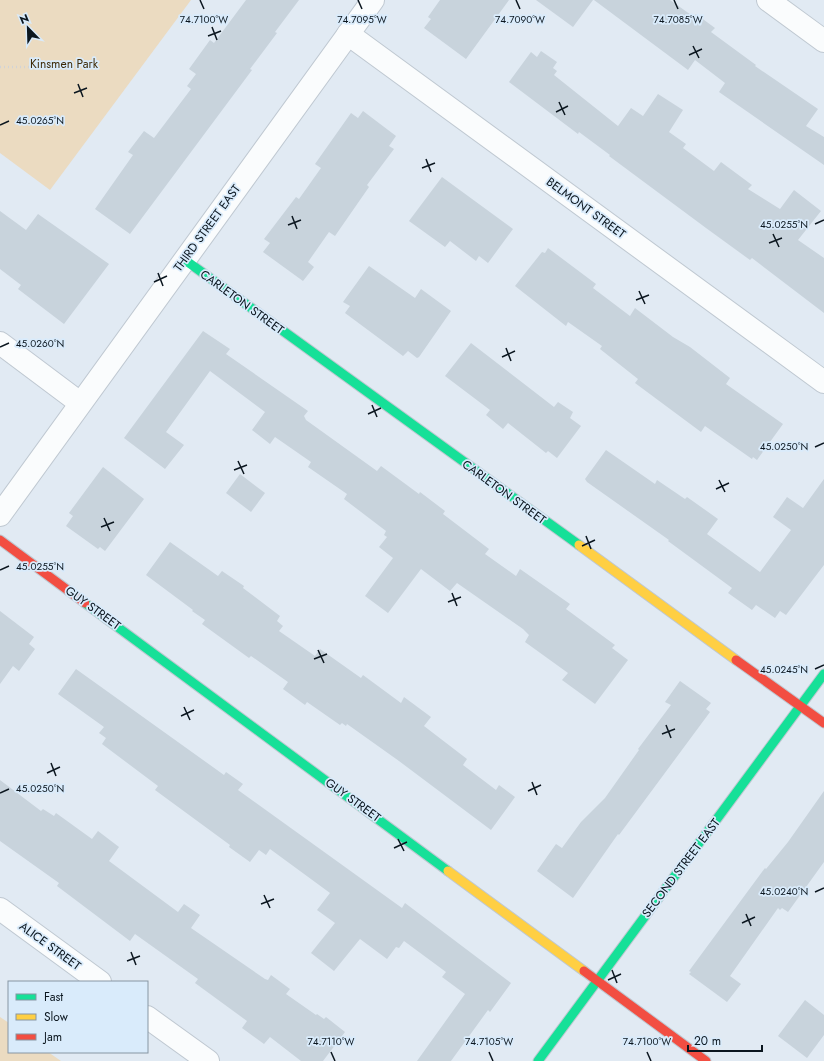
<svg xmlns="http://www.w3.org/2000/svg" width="824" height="1061" font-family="Jost,sans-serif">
<rect width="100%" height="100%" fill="#e1eaf3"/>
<g fill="#ebdbc1">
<polygon points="0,0 191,0 50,190 0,153"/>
<polygon points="0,1017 9,1023 9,1052 48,1052 61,1061 0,1061"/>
</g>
<g fill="#c8d3dc">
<polygon points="246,0 299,0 275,32 277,33 250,69 252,70 130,234 95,209 133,155 128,152 144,131 154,138 191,89 187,86 196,74 189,69 210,40 214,43"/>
<polygon points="440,0 509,0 466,59 424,28 431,19 428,17"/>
<polygon points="536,0 593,0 573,27"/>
<polygon points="594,0 670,0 694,17 696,14 715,28 711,32 756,65 755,66 818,109 806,126 824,137 824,165 719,92 725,83 695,60 688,70"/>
<polygon points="541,51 557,62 553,68 557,71 554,75 618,126 631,108 643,116 658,94 683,110 669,132 686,144 683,148 714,171 721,162 752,185 748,189 780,209 794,190 821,211 798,240 824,258 824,313 752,258 750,260 706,228 609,156 610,155 579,132 578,134 509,82 531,52 537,57"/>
<polygon points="363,111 396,136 389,146 394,149 367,185 369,187 335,236 329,232 308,262 314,267 303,281 263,252 270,243 264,239 296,197 299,199 321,168 315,164 351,113 358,118"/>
<polygon points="442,177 513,229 488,263 479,256 476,261 450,241 445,247 409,221"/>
<polygon points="0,211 26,230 38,214 109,264 64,324 18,289 21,285 0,269"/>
<polygon points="548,248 596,284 593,288 630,316 635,308 673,337 690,347 730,378 726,384 783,424 757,460 753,457 752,459 705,426 701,432 635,383 638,379 600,349 602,346 568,322 566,326 515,286 542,252 545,253"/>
<polygon points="369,266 415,298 421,289 451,311 419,357 417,358 408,351 403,356 345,313 350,306 343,302"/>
<polygon points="203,331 230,349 226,354 308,411 304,416 306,420 377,471 381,466 419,494 420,492 445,511 443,514 489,549 485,554 516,576 520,569 570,604 566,609 615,645 612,648 628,660 595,704 562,680 568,673 525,642 529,635 523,629 457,583 450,591 421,569 388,613 365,596 393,558 379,547 387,537 384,535 386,531 344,499 347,494 308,467 311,462 275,437 270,444 252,430 265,412 210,371 166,432 184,445 165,469 124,438"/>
<polygon points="471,343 554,407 558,402 573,412 570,418 581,426 557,458 548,451 546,453 508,423 503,429 486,415 490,410 445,376"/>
<polygon points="606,450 655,484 657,480 685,499 687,497 718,519 707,534 760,572 791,530 773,517 787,497 803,508 824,479 824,565 786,615 780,611 775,618 756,605 752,610 728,593 732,588 668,541 669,540 587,482 585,479"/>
<polygon points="103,467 144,499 105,551 100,547 98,549 66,526 73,516 69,513"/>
<polygon points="240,474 265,493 251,512 226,493"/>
<polygon points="170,542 218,576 222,571 244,586 243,588 280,616 277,621 283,626 279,631 315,656 320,649 361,678 363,675 401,703 404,697 431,717 424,726 467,759 463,765 496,790 499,785 515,797 491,830 399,761 347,724 346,726 342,723 340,725 307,702 305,705 283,689 288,682 251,656 249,658 202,624 205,620 192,611 193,610 146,575"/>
<polygon points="0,611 34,637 29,644 35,649 19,671 13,666 0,684"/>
<polygon points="76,669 224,775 226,772 243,784 238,790 402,908 405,903 511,983 490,1012 488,1010 451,1061 417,1061 465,994 442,977 446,972 404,941 399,948 396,947 387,959 360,939 334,971 311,953 335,923 317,910 330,893 270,849 266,855 259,850 250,862 229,847 230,845 155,790 158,786 102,744 106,738 99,733 104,727 58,694"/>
<polygon points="680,681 711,703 706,709 710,712 619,835 618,834 573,898 537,871 556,844 562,848 581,822 605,798 639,750 638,749 671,705 665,702"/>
<polygon points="0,780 41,811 43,809 54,816 56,813 92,839 98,831 119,847 109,861 178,912 184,904 200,915 191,928 265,979 268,980 271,975 290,989 286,994 316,1015 317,1014 324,1019 326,1017 345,1032 323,1061 301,1061 270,1037 264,1044 242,1028 247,1021 195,983 198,979 135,934 130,941 57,886 59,883 0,841"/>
<polygon points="824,791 824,862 788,912 782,908 780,910 778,908 730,976 741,984 727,1002 689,974 691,972 689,971 765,868 766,869 788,842"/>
<polygon points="805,1000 824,1015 824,1035 807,1058 778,1036"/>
</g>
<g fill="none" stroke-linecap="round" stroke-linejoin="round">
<g stroke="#bfc8d1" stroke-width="24">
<g id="street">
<polyline points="768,0 824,41"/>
<polyline points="348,34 824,382"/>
<polyline points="0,343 80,403"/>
<polyline points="0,515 373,0"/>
<polyline points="0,909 100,982"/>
<polyline points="147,1017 208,1061"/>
</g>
</g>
<g stroke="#bfc8d1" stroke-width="11">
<g id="fast">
<polyline points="185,260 579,545"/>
<polyline points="85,603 448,871"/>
<polyline points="538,1061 824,674"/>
</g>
</g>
<g stroke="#bfc8d1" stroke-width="11">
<g id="slow">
<polyline points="579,545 736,660"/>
<polyline points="448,871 584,971"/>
</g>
</g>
<g stroke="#bfc8d1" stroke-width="11">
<g id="jam">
<polyline points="0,540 85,603"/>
<polyline points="736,660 824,723"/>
<polyline points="584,971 706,1061"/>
</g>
</g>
<polyline stroke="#d1d3d6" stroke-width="2.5" stroke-dasharray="1 3" stroke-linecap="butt" points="0,67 30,67"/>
<use href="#street" stroke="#fafcfd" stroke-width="22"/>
<use href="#fast" stroke="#16e098" stroke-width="9"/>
<use href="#slow" stroke="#ffcf43" stroke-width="9"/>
<use href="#jam" stroke="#f24e42" stroke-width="9"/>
</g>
<path fill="none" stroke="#0b161f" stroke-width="1.5" d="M200 0 204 9M358 0 362 9M516 0 520 9M674 0 678 9M212 27 217 40M208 36 221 31M693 46 699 58M689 55 702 49M78 84 83 97M74 93 87 88M559 102 565 115M556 112 568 106M0 125 9 121M426 159 431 172M422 168 435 163M292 216 297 229M815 224 824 220M288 225 301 220M773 234 779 247M769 243 782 238M158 273 163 286M154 282 167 276M639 291 645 304M636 300 649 295M0 347 9 343M506 348 511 361M502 357 515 351M372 405 377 417M368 414 381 408M815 447 824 443M238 461 244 474M234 470 247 465M719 480 725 492M716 489 729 483M104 518 110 531M101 527 114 522M586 536 591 549M582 546 595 540M0 570 9 566M452 593 457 606M448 602 461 597M318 650 324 663M314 659 327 654M815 669 824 665M184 707 190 720M181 716 194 710M666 725 671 738M662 734 675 729M51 763 56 776M47 773 60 767M532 782 537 795M528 791 541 785M0 793 9 789M398 839 404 851M394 848 407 842M815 892 824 888M264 895 270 908M261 904 274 899M746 914 751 926M742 923 755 917M131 952 136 965M127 961 140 956M612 970 617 983M608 980 621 974M331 1052 335 1061M489 1052 493 1061M647 1052 651 1061"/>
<g text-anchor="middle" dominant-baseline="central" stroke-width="3.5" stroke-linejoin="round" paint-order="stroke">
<g font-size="12" fill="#3e2a06" stroke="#d9ebfb">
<text x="64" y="64">Kinsmen Park</text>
</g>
<g font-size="12" fill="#0b161f" stroke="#d9ebfb">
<text transform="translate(586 208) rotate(36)">BELMONT STREET</text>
<text transform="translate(207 228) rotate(-54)">THIRD STREET EAST</text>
<text transform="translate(242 302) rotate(36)">CARLETON STREET</text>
<text transform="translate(504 492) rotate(36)">CARLETON STREET</text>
<text transform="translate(93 608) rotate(36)">GUY STREET</text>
<text transform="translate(353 800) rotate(36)">GUY STREET</text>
<text transform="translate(681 868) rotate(-53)">SECOND STREET EAST</text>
<text transform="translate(50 946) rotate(36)">ALICE STREET</text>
</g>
</g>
<g font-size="10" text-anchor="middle" fill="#0b161f" stroke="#d9ebfb" stroke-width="3.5" stroke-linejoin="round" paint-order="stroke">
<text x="204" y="23">74.7100°W</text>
<text x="362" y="23">74.7095°W</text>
<text x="520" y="23">74.7090°W</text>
<text x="678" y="23">74.7085°W</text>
<text x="40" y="124">45.0265°N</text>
<text x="784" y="228">45.0255°N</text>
<text x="40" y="347">45.0260°N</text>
<text x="784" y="450">45.0250°N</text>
<text x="40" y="570">45.0255°N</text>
<text x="784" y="673">45.0245°N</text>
<text x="40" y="792">45.0250°N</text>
<text x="784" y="895">45.0240°N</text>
<text x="331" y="1045">74.7110°W</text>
<text x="489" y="1045">74.7105°W</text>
<text x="647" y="1045">74.7100°W</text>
</g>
<rect x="8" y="981" width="140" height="72" fill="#d9ebfb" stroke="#8796a3"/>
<rect x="16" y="994" width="20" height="6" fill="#16e098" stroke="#8796a3"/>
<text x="44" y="1001" font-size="12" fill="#0b161f">Fast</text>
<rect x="16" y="1014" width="20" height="6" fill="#ffcf43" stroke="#8796a3"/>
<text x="44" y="1021" font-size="12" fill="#0b161f">Slow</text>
<rect x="16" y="1034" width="20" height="6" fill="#f24e42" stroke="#8796a3"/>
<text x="44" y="1041" font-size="12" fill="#0b161f">Jam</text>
<g transform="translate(28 28) rotate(337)" stroke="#d9ebfb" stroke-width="3" paint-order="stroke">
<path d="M0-3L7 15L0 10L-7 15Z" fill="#0b161f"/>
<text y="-6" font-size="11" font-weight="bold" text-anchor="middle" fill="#0b161f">N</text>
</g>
<path d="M688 1045v6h74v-6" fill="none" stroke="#0b161f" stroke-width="2"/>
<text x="694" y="1045" font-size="12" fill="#0b161f" stroke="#d9ebfb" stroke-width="3" paint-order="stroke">20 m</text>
</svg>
